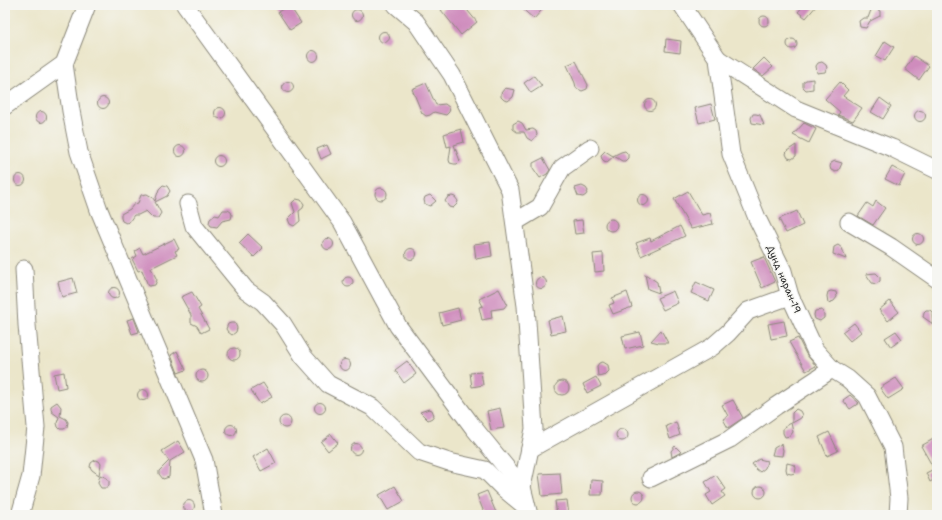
<svg xmlns="http://www.w3.org/2000/svg" width="942" height="520" font-family="'Shantell Sans',sans-serif">
<rect width="100%" height="100%" fill="#f6f6f2"/>
<filter id="ink" filterUnits="userSpaceOnUse"><feTurbulence type="fractalNoise" baseFrequency=".025" numOctaves="2"/><feDisplacementMap in="SourceGraphic" scale="8" xChannelSelector="R" yChannelSelector="G"/><feConvolveMatrix kernelMatrix="1 2 1 2 8 2 1 2 1" color-interpolation-filters="sRGB"/></filter>
<filter id="wash" filterUnits="userSpaceOnUse"><feTurbulence type="fractalNoise" baseFrequency=".012" numOctaves="4" result="noise"/><feDisplacementMap in="SourceGraphic" scale="16" xChannelSelector="R" yChannelSelector="G"/><feGaussianBlur stdDeviation="0.9" result="paint"/><feColorMatrix in="noise" values="0 0 0 0 0 0 0 0 0 0 0 0 0 0 0 0 0 1.4 0 .05"/><feComposite in="paint" operator="in"/></filter>
<g filter="url(#wash)">
<rect width="100%" height="100%" fill="#ebe6ca"/>
<g fill="none" stroke-linecap="round" stroke-linejoin="round">
<polyline stroke="#51bacf" stroke-width="4" points="5,9 10,5"/>
</g>
<g id="blocks">
<g fill="#cf8cbd">
<polygon points="289,5 301,23 290,30 278,12"/>
<polygon points="448,5 463,5 477,22 461,35 441,10"/>
<polygon points="518,5 546,5 534,19"/>
<polygon points="804,5 817,5 806,18 798,12"/>
<polygon points="875,8 880,11 880,16 870,21 866,28 860,27 859,21 863,18 868,18 871,10"/>
<circle cx="357" cy="15" r="5.5"/>
<circle cx="764" cy="21" r="5"/>
<circle cx="384" cy="37" r="5.5"/>
<circle cx="792" cy="44" r="5"/>
<polygon points="666,39 681,41 680,53 665,51"/>
<polygon points="885,41 894,47 885,61 876,56"/>
<circle cx="313" cy="56" r="5.5"/>
<polygon points="914,56 929,66 919,80 905,69"/>
<polygon points="764,58 773,67 763,76 753,69"/>
<polygon points="576,61 588,85 587,89 582,91 576,88 575,83 567,65"/>
<polygon points="822,62 826,65 827,68 825,72 817,73 816,66 818,63"/>
<polygon points="534,76 542,86 531,93 524,83"/>
<polygon points="813,79 813,89 806,90 803,87 803,82 806,80"/>
<circle cx="288" cy="87" r="5.5"/>
<polygon points="840,82 848,90 843,96 862,108 853,121 838,115 840,112 825,99"/>
<polygon points="426,83 436,105 445,104 450,108 449,112 446,115 434,112 430,115 426,116 422,113 412,89"/>
<polygon points="505,88 515,90 513,97 508,101 504,100 501,97 501,93"/>
<circle cx="103" cy="103" r="5.5"/>
<polygon points="880,98 891,106 883,119 871,112"/>
<circle cx="650" cy="105" r="5.5"/>
<polygon points="711,104 715,119 699,123 695,108"/>
<circle cx="220" cy="113" r="5.5"/>
<circle cx="920" cy="116" r="5.5"/>
<circle cx="41" cy="117" r="5.5"/>
<polygon points="753,114 756,114 760,115 764,125 752,123 751,118"/>
<polygon points="518,121 522,123 526,130 533,129 536,131 537,135 532,141 527,138 524,132 517,132 513,129 513,124"/>
<polygon points="804,123 816,129 809,143 793,135"/>
<polygon points="461,129 464,142 454,145 460,161 457,164 454,164 450,163 449,160 451,146 447,147 444,134"/>
<polygon points="327,145 331,154 321,159 317,149"/>
<polygon points="796,145 796,156 792,159 788,158 786,154 787,151"/>
<circle cx="180" cy="151" r="5.5"/>
<polygon points="605,151 613,156 621,152 625,151 628,154 628,158 625,161 622,161 614,156 607,162 604,161 602,159 601,155"/>
<circle cx="219" cy="161" r="5.5"/>
<polygon points="543,158 550,170 547,174 540,178 533,168 533,163"/>
<polygon points="835,161 842,163 839,170 835,172 831,170 830,167 831,163"/>
<polygon points="892,167 905,174 899,186 885,179"/>
<circle cx="20" cy="180" r="5.5"/>
<polygon points="163,185 167,186 170,191 167,196 155,202 161,213 158,218 153,218 146,211 138,215 134,215 129,222 126,223 122,221 121,218 121,214 130,209 134,204 138,203 141,195 147,194 152,197 155,201 159,189"/>
<polygon points="582,186 586,188 588,191 586,195 583,197 578,196 575,188"/>
<circle cx="381" cy="194" r="6"/>
<polygon points="688,191 702,215 710,213 713,224 691,229 674,199"/>
<circle cx="643" cy="200" r="5.5"/>
<polygon points="430,195 436,201 430,206 425,204 424,200 425,197"/>
<polygon points="452,196 455,197 458,201 457,204 453,208 449,207 445,201 448,197"/>
<polygon points="296,199 301,200 304,204 303,208 299,211 300,221 294,226 290,224 288,219 295,212 292,203"/>
<polygon points="876,201 885,208 873,225 858,216 867,203 873,207"/>
<polygon points="223,210 228,210 231,212 232,215 231,219 222,221 217,227 211,226 209,223 210,219 215,215 219,216"/>
<polygon points="797,211 803,225 786,233 779,219"/>
<circle cx="611" cy="225" r="6"/>
<polygon points="582,220 584,233 575,234 573,221"/>
<polygon points="680,226 685,236 641,256 636,243 650,238 651,241"/>
<circle cx="918" cy="239" r="5.5"/>
<polygon points="248,234 263,248 254,257 239,243"/>
<circle cx="328" cy="244" r="5.5"/>
<polygon points="174,239 179,249 175,251 177,255 151,268 157,280 155,285 149,286 147,283 142,270 138,271 132,259 137,256 135,251 140,248 143,254"/>
<polygon points="490,242 492,256 476,259 474,244"/>
<polygon points="838,245 842,248 846,259 833,254 834,247"/>
<circle cx="411" cy="254" r="5.5"/>
<polygon points="603,253 604,271 595,272 593,254"/>
<polygon points="764,257 775,282 762,288 751,262"/>
<polygon points="876,273 880,277 880,281 876,284 872,283 866,274"/>
<polygon points="645,274 657,282 659,293 648,289"/>
<circle cx="348" cy="282" r="5"/>
<circle cx="541" cy="283" r="5.5"/>
<polygon points="73,278 77,293 62,297 58,282"/>
<polygon points="696,282 714,290 709,301 691,293"/>
<circle cx="114" cy="293" r="5.5"/>
<polygon points="499,289 507,304 504,308 491,310 492,318 482,320 479,307 483,306 479,299"/>
<polygon points="673,291 678,303 663,310 657,298"/>
<polygon points="831,291 836,292 837,297 834,301 828,303 827,296 828,292"/>
<polygon points="192,292 201,307 198,309 209,329 201,333 197,326 191,323 191,315 181,297"/>
<polygon points="627,292 632,307 613,314 609,305 614,303 612,298"/>
<polygon points="890,301 899,312 888,321 879,310"/>
<polygon points="458,308 461,320 442,325 439,313"/>
<polygon points="822,310 824,315 824,318 820,321 815,319 814,315 815,311"/>
<polygon points="926,310 930,310 932,312 933,324 923,317 924,312"/>
<polygon points="563,316 566,331 551,334 548,320"/>
<polygon points="134,318 139,332 132,334 127,320"/>
<polygon points="784,321 787,336 771,339 768,324"/>
<polygon points="231,323 235,323 237,328 236,332 232,335 228,332 226,329 228,324"/>
<polygon points="854,323 861,332 850,341 842,332"/>
<polygon points="661,330 668,343 659,343 651,341"/>
<polygon points="896,331 902,339 891,347 885,338"/>
<polygon points="640,332 643,345 625,349 622,336"/>
<polygon points="798,338 806,354 816,366 806,371 789,342"/>
<circle cx="234" cy="354" r="6"/>
<polygon points="177,351 186,370 178,373 171,355"/>
<circle cx="345" cy="365" r="5.5"/>
<polygon points="407,361 416,374 404,383 395,370"/>
<polygon points="603,362 608,365 609,371 606,374 598,376 597,366 599,363"/>
<circle cx="202" cy="376" r="6"/>
<polygon points="64,372 66,387 57,389 54,374"/>
<polygon points="481,372 483,385 472,387 470,373"/>
<polygon points="596,377 601,386 587,393 583,384"/>
<polygon points="896,378 904,389 888,399 880,388"/>
<circle cx="562" cy="388" r="7"/>
<polygon points="263,383 272,397 260,404 251,390"/>
<circle cx="143" cy="395" r="5.5"/>
<polygon points="850,395 859,403 850,409 843,400"/>
<polygon points="733,400 743,418 728,428 723,419 728,416 722,405"/>
<polygon points="57,402 61,407 60,416 66,419 68,422 67,427 64,429 60,429 58,427 57,423 59,417 52,412 51,409 51,406"/>
<circle cx="320" cy="408" r="5.5"/>
<polygon points="500,408 504,428 491,430 487,411"/>
<polygon points="429,409 432,410 434,415 432,418 428,420 420,412"/>
<polygon points="796,409 800,411 802,415 801,418 792,423 792,413"/>
<circle cx="285" cy="422" r="6"/>
<polygon points="676,422 680,435 670,439 666,426"/>
<polygon points="791,423 793,432 790,436 785,437 783,433 783,428"/>
<circle cx="231" cy="430" r="5.5"/>
<circle cx="622" cy="435" r="6"/>
<polygon points="829,432 838,451 827,456 819,437"/>
<polygon points="331,434 338,443 328,451 321,442"/>
<polygon points="937,437 937,478 930,482 926,473 934,469 921,446"/>
<polygon points="178,441 185,452 170,461 169,477 163,479 159,474 159,471 169,461 162,451"/>
<circle cx="356" cy="449" r="5.5"/>
<polygon points="781,444 783,450 782,456 772,455 774,448"/>
<polygon points="675,446 681,452 672,457 671,451"/>
<polygon points="268,448 276,463 261,471 253,457"/>
<polygon points="759,459 767,461 765,468 760,472 756,469 752,464"/>
<polygon points="95,460 99,461 101,464 99,475 92,470 90,467 91,463"/>
<polygon points="787,463 795,465 796,468 795,473 791,474 787,473 786,469"/>
<polygon points="560,473 562,494 542,496 539,474"/>
<polygon points="100,475 107,478 109,481 109,485 107,488 101,488 99,485 98,482"/>
<polygon points="716,475 726,489 722,492 725,496 712,505 706,495 711,492 705,482"/>
<polygon points="591,480 603,481 602,495 590,495"/>
<circle cx="760" cy="492" r="6"/>
<polygon points="395,486 404,501 388,510 379,495"/>
<circle cx="638" cy="497" r="6"/>
<polygon points="487,491 497,515 485,515 477,495"/>
<polygon points="567,500 569,515 557,515 555,501"/>
<circle cx="189" cy="506" r="5.5"/>
</g>
</g>
</g>
<g filter="url(#ink)">
<use href="#blocks" fill-opacity="0" stroke="#8b887a" stroke-width="1"/>
<g fill="none" stroke-linecap="round" stroke-linejoin="round">
<g stroke="#8b887a" stroke-width="19">
<g id="minor">
<polyline points="185,5 342,222 398,326 473,427 522,487"/>
<polyline points="396,5 416,22 452,75 510,190 526,306 534,429 522,487 529,515"/>
<polyline points="682,5 718,59 731,154 757,218 783,271 790,296 815,350 832,369 848,379 867,396 893,447 899,498 898,515"/>
<polyline points="718,59 796,109 892,148 937,170"/>
<polyline points="64,64 71,111 79,152 99,210 204,460 214,515"/>
<polyline points="5,106 64,64 87,5"/>
<polyline points="188,204 194,226 246,290 263,302 283,324 303,356 328,384 372,407 419,452 449,462 485,470 503,488 526,507"/>
<polyline points="515,222 540,207 562,168 590,148"/>
<polyline points="849,222 891,247 937,279"/>
<polyline points="530,449 712,347 728,333 748,311 790,296"/>
<polyline points="651,478 730,439 776,406 832,369"/>
<polyline points="20,515 31,476 36,427 27,325 24,269"/>
</g>
</g>
<use href="#minor" stroke="#fff" stroke-width="17"/>
</g>
</g>
<g text-anchor="middle" dominant-baseline="central" stroke-width="3" stroke-linejoin="round" paint-order="stroke">
<g font-size="10" fill="#2b2b2b" stroke="#f6f6f2">
<text transform="translate(784 279) rotate(67)">Дунд наран-19</text>
</g>
</g>
<rect width="942" height="520" fill="none" stroke="#f6f6f2" stroke-width="20"/>
</svg>
